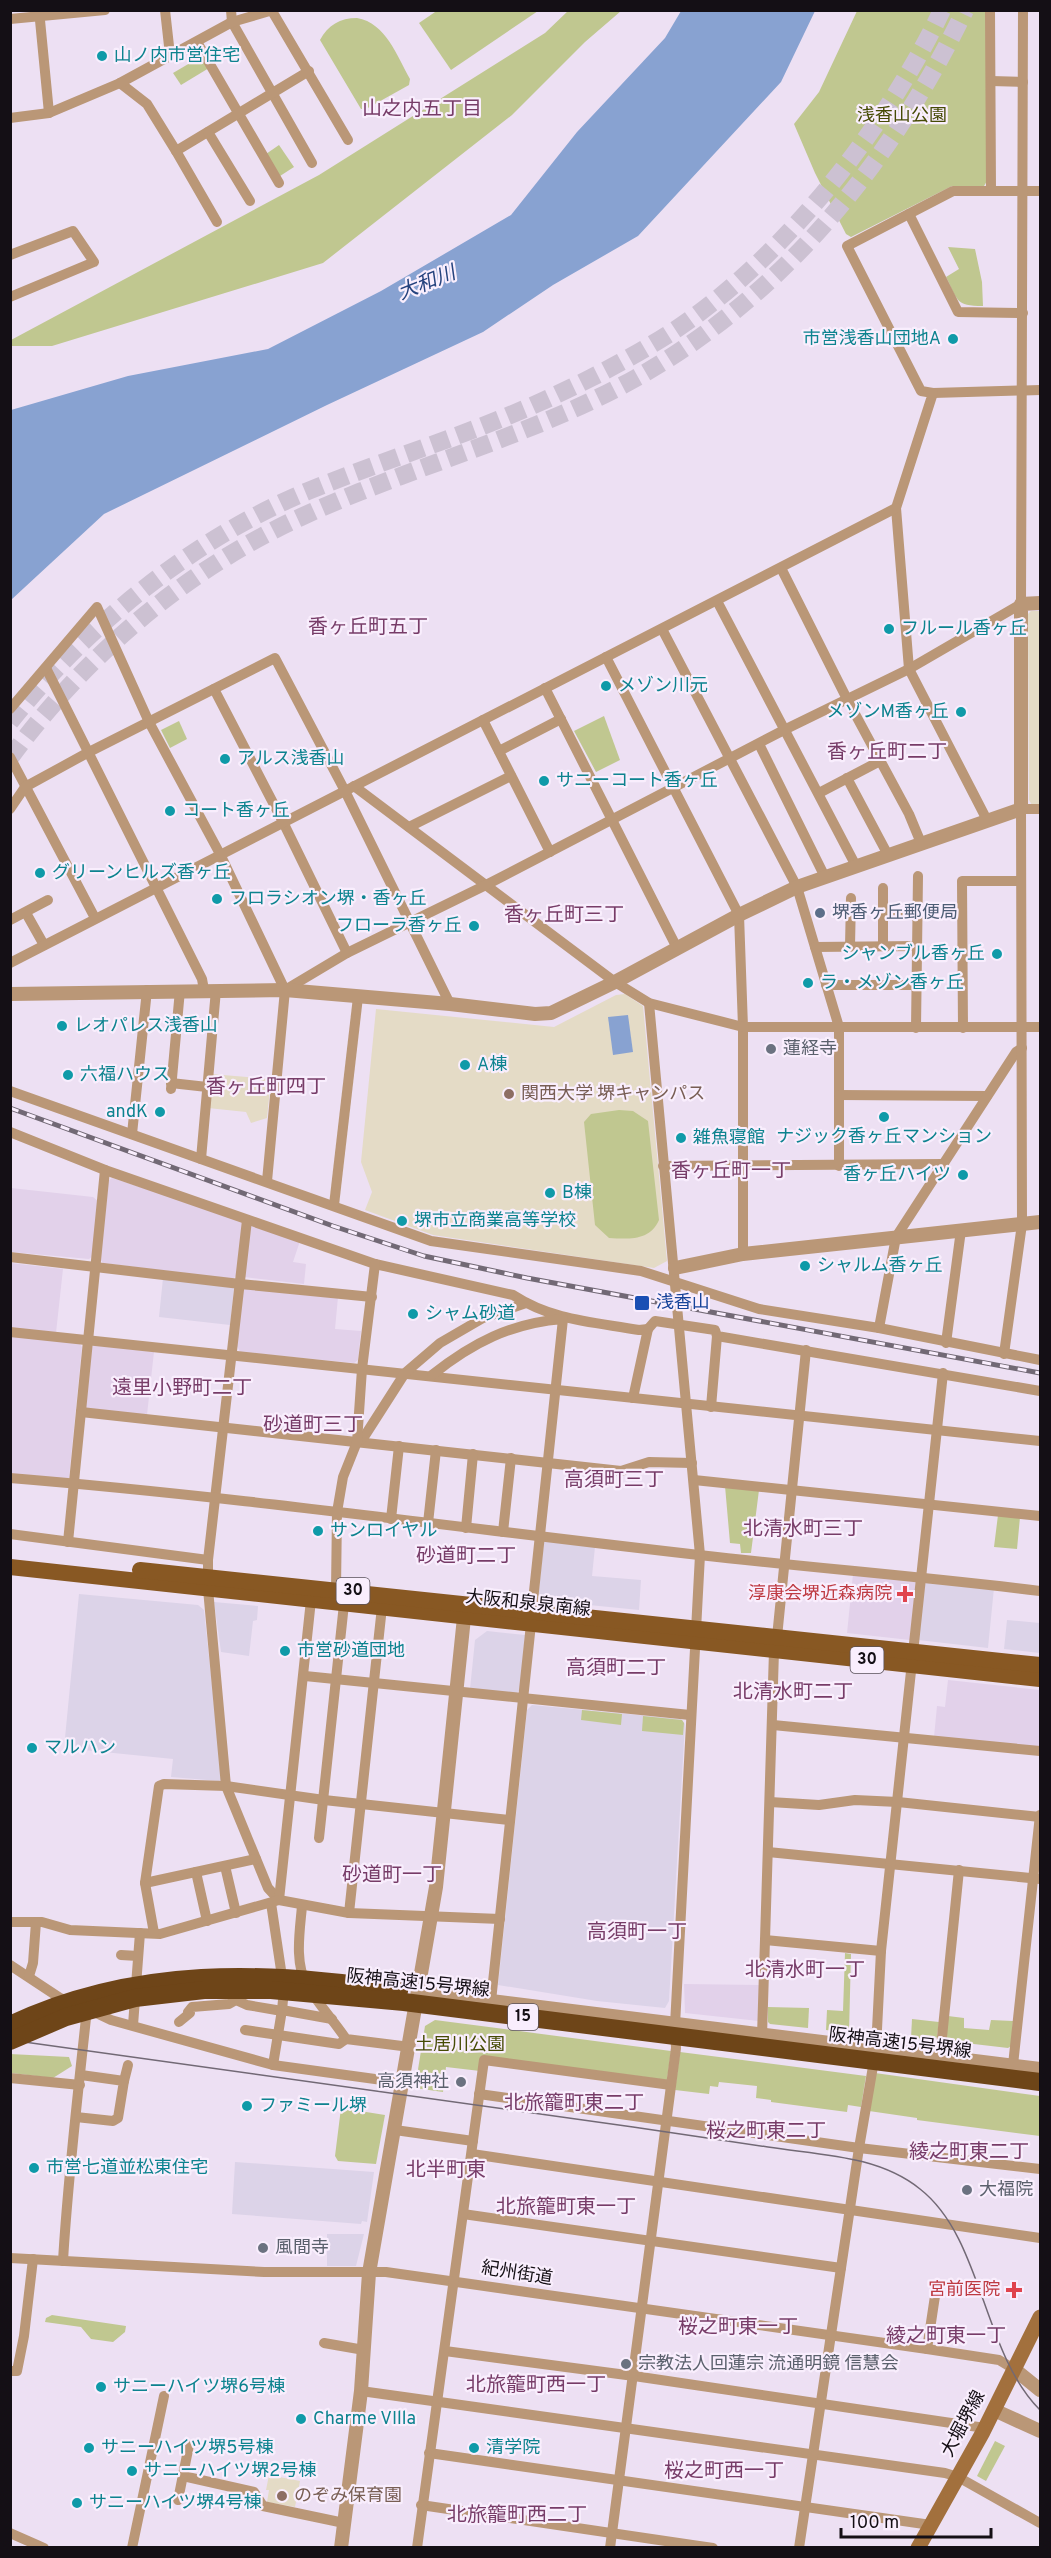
<svg xmlns="http://www.w3.org/2000/svg" width="1051" height="2558" font-family="Overpass,'Noto Sans JP',sans-serif">
<rect width="100%" height="100%" fill="#ede0f3"/>
<g fill="#dcd3e8">
<polygon points="163,1278 231,1285 234,1289 230,1325 159,1317"/>
<polygon points="544,1541 595,1547 592,1576 641,1580 639,1610 589,1605 590,1596 588,1605 538,1599"/>
<polygon points="928,1580 994,1588 988,1648 918,1640 925,1584"/>
<polygon points="79,1594 198,1605 204,1610 222,1779 219,1781 171,1777 173,1759 64,1748"/>
<polygon points="214,1602 258,1606 257,1620 253,1621 249,1656 221,1652"/>
<polygon points="1007,1620 1040,1623 1040,1653 1004,1649"/>
<polygon points="487,1631 525,1635 520,1689 517,1693 470,1689 475,1640"/>
<polygon points="532,1705 681,1719 685,1724 669,2001 665,2008 597,2001 498,1985 527,1710"/>
<polygon points="235,2162 374,2172 367,2222 362,2221 361,2224 232,2214"/>
<polygon points="327,2234 364,2234 356,2266 327,2266"/>
</g>
<g fill="#e2d1ea">
<polygon points="112,1178 239,1219 242,1223 237,1275 233,1279 103,1263 100,1259 108,1181"/>
<polygon points="11,1188 93,1197 99,1202 94,1255 89,1259 11,1252"/>
<polygon points="251,1226 300,1241 293,1262 306,1264 304,1284 244,1277"/>
<polygon points="11,1263 63,1269 56,1333 11,1328"/>
<polygon points="246,1287 338,1297 335,1329 361,1331 358,1360 354,1363 240,1352 237,1346 243,1291"/>
<polygon points="11,1336 79,1343 82,1347 69,1478 66,1481 11,1475"/>
<polygon points="95,1345 154,1352 147,1415 85,1408 91,1347"/>
<polygon points="853,1574 916,1581 910,1640 847,1633"/>
<polygon points="948,1680 1040,1690 1040,1748 934,1737 937,1706 945,1707"/>
<polygon points="684,1984 760,1985 759,2021 685,2013"/>
</g>
<g fill="#e4dbc6">
<polygon points="1031,611 1040,611 1040,805 1032,805 1029,800 1028,614"/>
<polygon points="625,994 643,1006 667,1261 654,1268 433,1235 365,1210 372,1192 361,1162 376,1009 554,1027 616,995"/>
<polygon points="211,1074 271,1079 267,1118 251,1123 246,1112 208,1108"/>
<polygon points="269,2475 300,2481 295,2507 267,2502 269,2490 266,2490"/>
</g>
<g fill="#c0c790">
<polygon points="438,10 538,11 451,70 419,23"/>
<polygon points="569,10 621,11 585,42 512,115 323,263 52,346 11,346 11,340 319,175 545,33"/>
<polygon points="857,11 986,11 987,181 984,186 952,186 851,237 846,234 815,173 794,124 819,92"/>
<path d="M357 18C386 23 397 56 410 79L409 85 366 109H361L320 40C328 25 340 18 357 18Z"/>
<polygon points="202,56 209,68 181,85 173,73"/>
<polygon points="279,145 294,167 280,176 266,154"/>
<path d="M948 247 975 249 982 282 983 306C955 306 958 300 946 277L959 269Z"/>
<polygon points="604,716 620,760 596,772 574,731"/>
<polygon points="179,721 187,739 170,748 161,730"/>
<path d="M619 1110 633 1111 648 1121 659 1220C650 1241 629 1239 609 1238L595 1225 584 1122 591 1114Z"/>
<polygon points="725,1486 759,1490 751,1553 741,1553 740,1544 730,1543"/>
<polygon points="998,1515 1020,1517 1017,1549 994,1547"/>
<polygon points="582,1710 622,1714 621,1725 581,1720"/>
<polygon points="643,1716 682,1720 684,1723 683,1735 642,1731"/>
<polygon points="845,1953 851,1954 849,2033 826,2030 827,2010 843,2011"/>
<polygon points="768,2007 809,2008 808,2028 770,2024 768,2022"/>
<polygon points="948,2016 964,2018 964,2028 989,2030 991,2020 1013,2021 1011,2046 1008,2048 948,2041 946,2037"/>
<polygon points="912,2019 939,2022 937,2037 935,2039 911,2038"/>
<polygon points="435,2020 671,2051 667,2080 482,2056 480,2071 446,2067 443,2092 415,2088 425,2026"/>
<polygon points="680,2052 866,2076 861,2107 848,2105 847,2112 771,2102 771,2100 756,2098 757,2086 719,2082 718,2087 710,2086 709,2094 675,2090"/>
<polygon points="10,2054 69,2057 72,2066 53,2078 11,2073"/>
<polygon points="875,2073 1040,2096 1040,2136 917,2120 917,2118 869,2111"/>
<polygon points="341,2108 385,2115 376,2164 338,2161 335,2156"/>
<polygon points="52,2315 126,2326 125,2332 113,2342 91,2339 81,2327 45,2322 46,2318"/>
<polygon points="995,2441 1005,2446 986,2481 977,2476"/>
</g>
<g fill="#88a2d1">
<polygon points="681,11 815,11 781,82 638,236 553,285 483,332 327,405 104,514 11,600 11,410 128,376 268,349 381,291 511,215 577,132 665,38"/>
<polygon points="628,1015 633,1052 613,1055 608,1017"/>
</g>
<g fill="none" stroke-linecap="round" stroke-linejoin="round">
<g stroke="#ccc1d2" stroke-width="18" stroke-dasharray="18 9" stroke-linecap="butt">
<path d="M10 722C87 625 193 539 308 491 386 459 468 435 545 400 591 379 637 355 678 328 786 255 886 128 942 10"/>
<path d="M10 758C85 656 185 570 301 517 411 466 530 437 636 378 783 296 893 160 965 10"/>
</g>
<g stroke="#ba9777" stroke-width="10">
<polyline points="39,10 49,113"/>
<polyline points="165,10 170,55"/>
<polyline points="231,10 232,22 312,163"/>
<polyline points="990,10 991,191"/>
<polyline points="272,11 348,140"/>
<polyline points="10,19 105,10"/>
<polyline points="197,42 279,183"/>
<polyline points="991,81 1023,82"/>
<polyline points="120,83 147,104 176,151 309,71"/>
<polyline points="10,118 49,113 120,83 232,22 273,10"/>
<polyline points="208,132 250,201"/>
<polyline points="176,151 217,222"/>
<polyline points="909,214 958,312 1023,313"/>
<polyline points="10,255 73,231 94,262 10,297"/>
<polyline points="933,393 1040,390"/>
<polyline points="781,568 847,699 909,814 921,843"/>
<polyline points="717,601 856,866"/>
<polyline points="662,629 797,887 839,1027 839,1166"/>
<polyline points="606,657 739,915 743,1027 743,1254"/>
<polyline points="46,668 202,979 204,990"/>
<polyline points="545,688 677,948"/>
<polyline points="214,689 283,822 347,953"/>
<polyline points="10,709 97,607 149,722 220,854 285,990 267,1181"/>
<polyline points="483,720 550,852"/>
<polyline points="759,744 825,877"/>
<polyline points="499,751 561,719"/>
<polyline points="10,757 95,918"/>
<polyline points="847,778 888,855"/>
<polyline points="354,786 615,982 649,1003 743,1027 1040,1027"/>
<polyline points="819,793 880,761"/>
<polyline points="10,809 25,787 89,752 275,658 345,791 450,1004"/>
<polyline points="987,820 909,669 896,508 933,393 921,391 847,246 953,191 1040,191"/>
<polyline points="409,827 511,776"/>
<polyline points="883,888 883,946"/>
<polyline points="26,913 44,945"/>
<polyline points="883,914 917,913"/>
<polyline points="10,920 48,900"/>
<polyline points="850,946 851,898"/>
<polyline points="815,947 917,946"/>
<polyline points="10,963 896,508"/>
<polyline points="826,985 916,985"/>
<polyline points="285,990 347,953 486,885 786,729 909,669 1021,604 1023,10"/>
<polyline points="916,1028 918,876"/>
<polyline points="963,1028 962,881 1021,881"/>
<polyline points="171,1083 207,1087"/>
<polyline points="171,1089 180,990"/>
<polyline points="10,1091 431,1241 641,1271 759,1309 879,1328 1040,1360"/>
<polyline points="839,1095 987,1096"/>
<path d="M10 1132 105 1170 375 1264 513 1295C553 1321 594 1322 639 1330L648 1329 633 1398"/>
<polyline points="132,1134 147,990"/>
<polyline points="201,1159 216,990"/>
<polyline points="663,1166 943,1164"/>
<polyline points="334,1205 358,997"/>
<polyline points="247,1220 208,1560 208,1589 226,1786 268,1888 279,1900"/>
<polyline points="10,1257 240,1284 372,1297"/>
<polyline points="879,1328 896,1237 1016,1052 1022,1048"/>
<polyline points="648,1329 655,1321 715,1330 717,1336 1040,1391"/>
<polyline points="10,1332 1040,1441"/>
<polyline points="946,1343 961,1230"/>
<polyline points="1004,1354 1022,1224 1021,809 1040,809"/>
<path d="M432 1375C472 1343 511 1323 563 1319L532 1610"/>
<polyline points="711,1407 717,1336"/>
<polyline points="81,1412 621,1471 649,1462 692,1463"/>
<polyline points="357,1442 364,1437 405,1373 440,1343 483,1318 526,1303"/>
<path d="M10 1478C241 1497 469 1529 699 1555 813 1568 927 1577 1040 1591"/>
<polyline points="694,1480 1040,1516"/>
<polyline points="391,1519 399,1446"/>
<polyline points="428,1523 436,1450"/>
<polyline points="466,1528 473,1454"/>
<polyline points="503,1532 511,1458"/>
<polyline points="10,1534 208,1560"/>
<polyline points="68,1542 105,1170"/>
<polyline points="336,1590 337,1512 343,1477 357,1442 362,1369 375,1264"/>
<polyline points="777,1637 806,1350"/>
<polyline points="305,1676 690,1715"/>
<polyline points="773,1725 1040,1751"/>
<polyline points="770,1802 819,1805 855,1800 898,1802 1040,1817"/>
<polyline points="319,1838 344,1604"/>
<polyline points="768,1852 1040,1879"/>
<polyline points="225,1866 236,1913"/>
<polyline points="196,1872 207,1921"/>
<polyline points="145,1883 256,1859"/>
<polyline points="279,1900 311,1600"/>
<polyline points="271,1903 284,1990 282,2010"/>
<path d="M302 1906C300 1930 294 1963 307 1985 318 2004 334 2021 346 2039L410 2047"/>
<polyline points="349,1913 382,1607"/>
<polyline points="10,1922 42,1922 70,1930 160,1934 279,1900 349,1913 500,1919"/>
<polyline points="154,1933 145,1883 159,1786 164,1784 226,1786 324,1800 509,1820"/>
<polyline points="765,1940 881,1951"/>
<polyline points="121,1955 138,1956"/>
<polyline points="10,1965 60,1998 70,2002"/>
<polyline points="29,1976 33,1963 36,1922"/>
<polyline points="491,2001 531,1624"/>
<polyline points="90,2010 111,2020 273,2065 404,2083"/>
<polyline points="179,2022 190,2013 188,2012 192,2007 229,2004 236,2000 247,2005 282,2011"/>
<polyline points="133,2025 140,1933"/>
<polyline points="245,2030 339,2044 346,2039"/>
<polyline points="762,2036 774,1651"/>
<polyline points="940,2057 959,1870"/>
<polyline points="273,2065 282,2010 332,2019"/>
<polyline points="1013,2065 1040,1815"/>
<polyline points="10,2078 80,2085"/>
<polyline points="124,2081 128,2065"/>
<polyline points="479,2094 859,2148 1040,2169"/>
<polyline points="76,2117 113,2121 118,2118 124,2081 81,2075"/>
<polyline points="395,2130 473,2141"/>
<polyline points="472,2154 1040,2238"/>
<polyline points="463,2214 841,2268"/>
<polyline points="10,2258 264,2272 386,2272 927,2349 999,2360 1014,2369"/>
<path d="M63 2261C68 2176 78 2093 87 2009"/>
<polyline points="324,2343 364,2350"/>
<polyline points="927,2349 935,2296"/>
<polyline points="445,2351 634,2376 985,2428"/>
<polyline points="10,2371 17,2371 24,2336 33,2259"/>
<polyline points="361,2391 945,2473 958,2477 1040,2523"/>
<polyline points="429,2453 931,2525"/>
<polyline points="183,2476 254,2492 263,2506 344,2523"/>
<polyline points="178,2500 189,2445"/>
<polyline points="421,2505 713,2548"/>
<polyline points="10,2533 44,2548"/>
<polyline points="132,2548 164,2396"/>
<polyline points="417,2548 484,2060 671,2085"/>
<polyline points="610,2548 676,2048 675,2025 700,1555 649,1003"/>
<polyline points="799,2548 859,2148 876,2049 881,1951 943,1373"/>
</g>
<g stroke="#ba9777" stroke-width="14">
<polyline points="10,994 285,990 450,1004 535,1014 551,1013 615,982 739,915 797,887 1021,809 1021,604 1040,603"/>
<polyline points="675,1268 743,1254 1040,1222"/>
<polyline points="419,1992 1040,2069"/>
<polyline points="1014,2369 1040,2390"/>
<polyline points="994,2410 1040,2431"/>
<polyline points="341,2548 361,2391 369,2273 436,1887 465,1608"/>
</g>
<polyline stroke="#a2703d" stroke-width="15" points="918,2548 983,2432 1040,2317"/>
<g stroke="#885823" stroke-width="16">
<polyline points="10,1567 1040,1679"/>
<polyline points="140,1570 1040,1665"/>
</g>
<path stroke="#726975" stroke-width="1.5" d="M10 2040C218 2070 426 2098 633 2127 678 2134 723 2140 768 2147 819 2155 878 2155 920 2189 983 2238 982 2352 1040 2410"/>
<g stroke="#726975" stroke-width="5">
<polyline id="rail" points="10,1108 333,1226 424,1256 527,1278 1040,1373"/>
</g>
<use href="#rail" stroke="#f9eefd" stroke-width="3" stroke-dasharray="9" stroke-linecap="butt"/>
<g stroke="#6e4518" stroke-width="18">
<path d="M10 2025C134 1966 267 1970 399 1991"/>
<polyline points="10,2041 66,2017 135,1998 204,1990 271,1990 404,2002 1040,2082"/>
</g>
</g>
<g fill="#0f9aa8" stroke="#f9eefd" stroke-width="2">
<circle cx="102" cy="56" r="6"/>
<circle cx="953" cy="339" r="6"/>
<circle cx="889" cy="629" r="6"/>
<circle cx="606" cy="686" r="6"/>
<circle cx="961" cy="712" r="6"/>
<circle cx="225" cy="759" r="6"/>
<circle cx="544" cy="781" r="6"/>
<circle cx="170" cy="811" r="6"/>
<circle cx="40" cy="873" r="6"/>
<circle cx="217" cy="899" r="6"/>
<circle cx="474" cy="926" r="6"/>
<circle cx="997" cy="954" r="6"/>
<circle cx="808" cy="983" r="6"/>
<circle cx="62" cy="1026" r="6"/>
<circle cx="465" cy="1065" r="6"/>
<circle cx="68" cy="1075" r="6"/>
<circle cx="160" cy="1112" r="6"/>
<circle cx="884" cy="1117" r="6"/>
<circle cx="681" cy="1138" r="6"/>
<circle cx="963" cy="1175" r="6"/>
<circle cx="550" cy="1193" r="6"/>
<circle cx="402" cy="1221" r="6"/>
<circle cx="805" cy="1266" r="6"/>
<circle cx="413" cy="1314" r="6"/>
<circle cx="318" cy="1531" r="6"/>
<circle cx="285" cy="1651" r="6"/>
<circle cx="32" cy="1748" r="6"/>
<circle cx="247" cy="2106" r="6"/>
<circle cx="34" cy="2168" r="6"/>
<circle cx="101" cy="2387" r="6"/>
<circle cx="301" cy="2419" r="6"/>
<circle cx="89" cy="2448" r="6"/>
<circle cx="474" cy="2448" r="6"/>
<circle cx="132" cy="2471" r="6"/>
<circle cx="77" cy="2503" r="6"/>
</g>
<circle fill="#5c6f8a" stroke="#f9eefd" stroke-width="2" cx="820" cy="913" r="6"/>
<g fill="#6b7280" stroke="#f9eefd" stroke-width="2">
<circle cx="771" cy="1049" r="6"/>
<circle cx="461" cy="2082" r="6"/>
<circle cx="967" cy="2190" r="6"/>
<circle cx="263" cy="2248" r="6"/>
<circle cx="626" cy="2364" r="6"/>
</g>
<g fill="#8d6e63" stroke="#f9eefd" stroke-width="2">
<circle cx="509" cy="1094" r="6"/>
<circle cx="282" cy="2496" r="6"/>
</g>
<rect fill="#1a4fb4" stroke="#f9eefd" stroke-width="2" x="634" y="1295" width="16" height="16" rx="3"/>
<g fill="#e0444e" stroke="#f9eefd" stroke-width="2">
<path d="M902 1585h6v6h6v6h-6v6h-6v-6h-6v-6h6z"/>
<path d="M1011 2281h6v6h6v6h-6v6h-6v-6h-6v-6h6z"/>
</g>
<g text-anchor="middle" dominant-baseline="central" stroke-width="4.5" stroke-linejoin="round" paint-order="stroke">
<g fill="#f9eefd" stroke="#59525b" stroke-width="1.5">
<rect x="336.5" y="1578" width="33" height="26" rx="4.5"/>
<rect x="850.5" y="1647" width="33" height="26" rx="4.5"/>
<rect x="508" y="2004" width="30" height="26" rx="4.5"/>
</g>
<g font-size="16" font-weight="bold" fill="#140f15">
<text x="353" y="1591">30</text>
<text x="867" y="1660">30</text>
<text x="523" y="2017">15</text>
</g>
<g font-size="18" fill="#0d838f" stroke="#f9eefd" text-anchor="start">
<text x="114" y="56">山ノ内市営住宅</text>
<text x="941" y="339" text-anchor="end">市営浅香山団地A</text>
<text x="901" y="629">フルール香ヶ丘</text>
<text x="618" y="686">メゾン川元</text>
<text x="949" y="712" text-anchor="end">メゾンM香ヶ丘</text>
<text x="237" y="759">アルス浅香山</text>
<text x="556" y="781">サニーコート香ヶ丘</text>
<text x="182" y="811">コート香ヶ丘</text>
<text x="52" y="873">グリーンヒルズ香ヶ丘</text>
<text x="229" y="899">フロラシオン堺・香ヶ丘</text>
<text x="462" y="926" text-anchor="end">フローラ香ヶ丘</text>
<text x="985" y="954" text-anchor="end">シャンブル香ヶ丘</text>
<text x="820" y="983">ラ・メゾン香ヶ丘</text>
<text x="74" y="1026">レオパレス浅香山</text>
<text x="477" y="1065">A棟</text>
<text x="80" y="1075">六福ハウス</text>
<text x="148" y="1112" text-anchor="end">andK</text>
<text x="884" y="1137" text-anchor="middle">ナジック香ヶ丘マンション</text>
<text x="693" y="1138">雑魚寝館</text>
<text x="951" y="1175" text-anchor="end">香ヶ丘ハイツ</text>
<text x="562" y="1193">B棟</text>
<text x="414" y="1221">堺市立商業高等学校</text>
<text x="817" y="1266">シャルム香ヶ丘</text>
<text x="425" y="1314">シャム砂道</text>
<text x="330" y="1531">サンロイヤル</text>
<text x="297" y="1651">市営砂道団地</text>
<text x="44" y="1748">マルハン</text>
<text x="259" y="2106">ファミール堺</text>
<text x="46" y="2168">市営七道並松東住宅</text>
<text x="113" y="2387">サニーハイツ堺6号棟</text>
<text x="313" y="2419">Charme VIlla</text>
<text x="101" y="2448">サニーハイツ堺5号棟</text>
<text x="486" y="2448">清学院</text>
<text x="144" y="2471">サニーハイツ堺2号棟</text>
<text x="89" y="2503">サニーハイツ堺4号棟</text>
</g>
<g font-size="18" fill="#464b05" stroke="#f9eefd">
<text x="902" y="116">浅香山公園</text>
<text x="460" y="2045">土居川公園</text>
</g>
<g font-size="18" fill="#4e5e75" stroke="#f9eefd" text-anchor="start">
<text x="832" y="913">堺香ヶ丘郵便局</text>
</g>
<g font-size="18" fill="#5b616d" stroke="#f9eefd" text-anchor="start">
<text x="783" y="1049">蓮経寺</text>
<text x="449" y="2082" text-anchor="end">高須神社</text>
<text x="979" y="2190">大福院</text>
<text x="275" y="2248">風間寺</text>
<text x="638" y="2364">宗教法人回蓮宗 流通明鏡 信慧会</text>
</g>
<g font-size="18" fill="#785e54" stroke="#f9eefd" text-anchor="start">
<text x="521" y="1094">関西大学 堺キャンパス</text>
<text x="294" y="2496">のぞみ保育園</text>
</g>
<g font-size="18" fill="#164399" stroke="#f9eefd" text-anchor="start">
<text x="656" y="1303">浅香山</text>
</g>
<g font-size="18" fill="#be3a42" stroke="#f9eefd" text-anchor="end">
<text x="892" y="1594">淳康会堺近森病院</text>
<text x="1000" y="2290">宮前医院</text>
</g>
<g font-size="18" fill="#140f15" stroke="#f9eefd">
<text transform="translate(528 1604) rotate(6)">大阪和泉泉南線</text>
<text transform="translate(418 1984) rotate(6)">阪神高速15号堺線</text>
<text transform="translate(900 2044) rotate(7)">阪神高速15号堺線</text>
<text transform="translate(517 2274) rotate(9)">紀州街道</text>
<text transform="translate(964 2424) rotate(-62)">大堀堺線</text>
</g>
<g font-size="20" fill="#773c68" stroke="#f9eefd">
<text x="422" y="110">山之内五丁目</text>
<text x="368" y="628">香ヶ丘町五丁</text>
<text x="887" y="753">香ヶ丘町二丁</text>
<text x="564" y="916">香ヶ丘町三丁</text>
<text x="266" y="1088">香ヶ丘町四丁</text>
<text x="731" y="1172">香ヶ丘町一丁</text>
<text x="182" y="1389">遠里小野町二丁</text>
<text x="313" y="1426">砂道町三丁</text>
<text x="614" y="1481">高須町三丁</text>
<text x="803" y="1530">北清水町三丁</text>
<text x="466" y="1557">砂道町二丁</text>
<text x="616" y="1669">高須町二丁</text>
<text x="793" y="1693">北清水町二丁</text>
<text x="392" y="1876">砂道町一丁</text>
<text x="637" y="1933">高須町一丁</text>
<text x="805" y="1971">北清水町一丁</text>
<text x="574" y="2104">北旅籠町東二丁</text>
<text x="766" y="2132">桜之町東二丁</text>
<text x="969" y="2153">綾之町東二丁</text>
<text x="446" y="2171">北半町東</text>
<text x="566" y="2208">北旅籠町東一丁</text>
<text x="738" y="2328">桜之町東一丁</text>
<text x="946" y="2337">綾之町東一丁</text>
<text x="536" y="2386">北旅籠町西一丁</text>
<text x="724" y="2472">桜之町西一丁</text>
<text x="517" y="2516">北旅籠町西二丁</text>
</g>
<g font-size="20" font-style="italic" fill="#24427d" stroke="#f9eefd">
<text transform="translate(427 284) rotate(-22)">大和川</text>
</g>
</g>
<rect width="1051" height="2558" fill="none" stroke="#140f15" stroke-width="24"/>
<path d="M841 2528v9h150v-9" fill="none" stroke="#140f15" stroke-width="3"/>
<text x="850" y="2528" font-size="18" fill="#140f15" stroke="#f9eefd" stroke-width="4.5" paint-order="stroke">100 m</text>
</svg>
